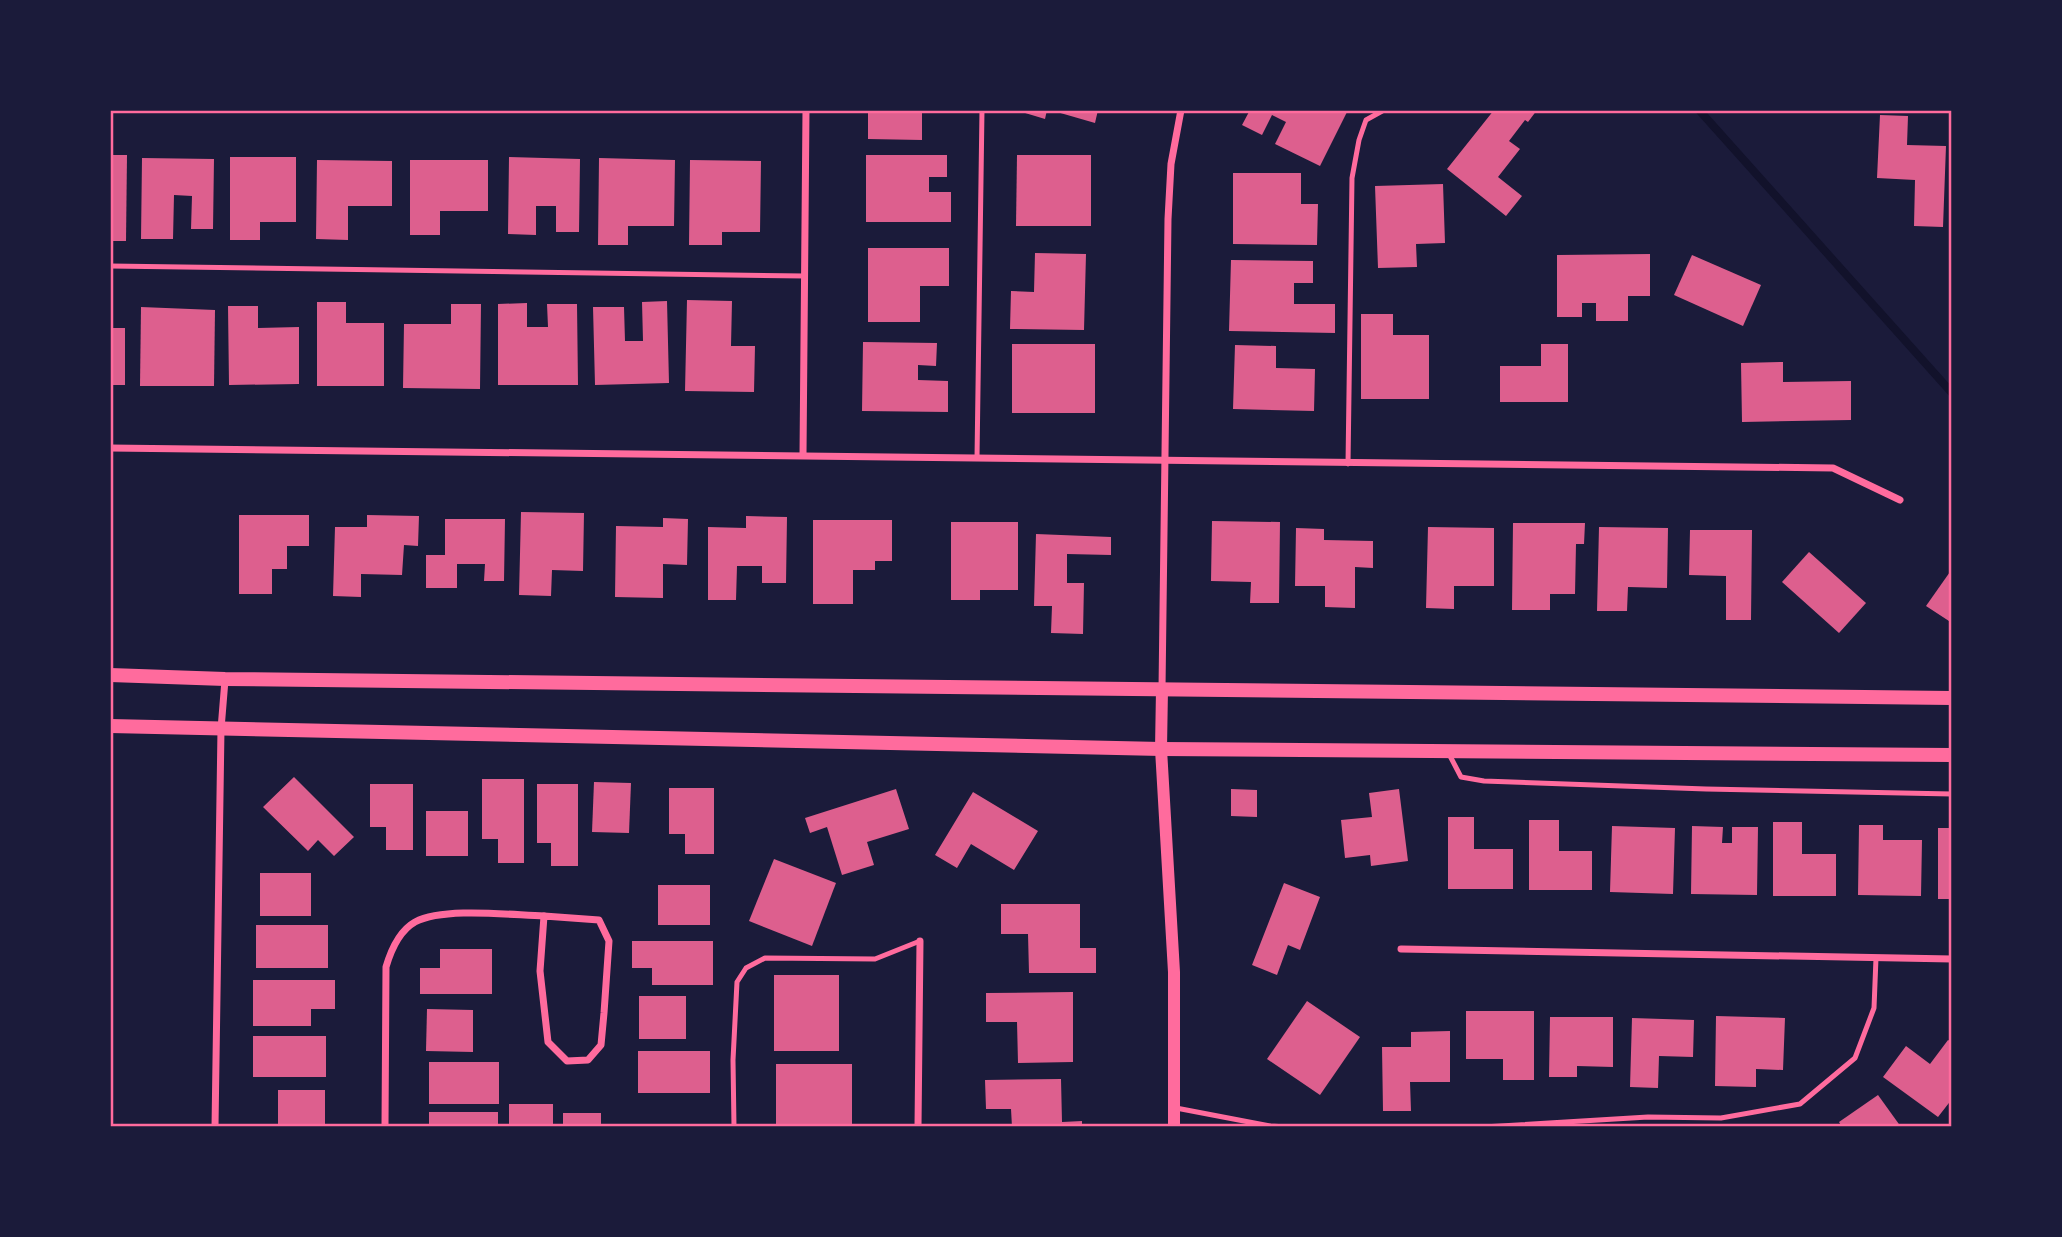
<svg xmlns="http://www.w3.org/2000/svg" width="2062" height="1237" font-family="'Source Sans 3',sans-serif">
<rect width="100%" height="100%" fill="#1b1b3a"/>
<g fill="none" stroke-linecap="round" stroke-linejoin="round">
<polyline stroke="#12122b" stroke-width="8" points="1699,110 1952,393"/>
</g>
<g fill="#dd5f8e">
<polygon points="868,110 922,110 922,140 868,139"/>
<polygon points="1015,110 1047,110 1045,119"/>
<polygon points="1050,110 1098,110 1095,123"/>
<polygon points="1250,110 1344,110 1347,112 1320,166 1275,144 1286,122 1272,115 1262,135 1242,125"/>
<polygon points="1494,110 1537,110 1528,122 1525,120 1509,141 1520,149 1498,177 1522,196 1506,216 1447,169"/>
<polygon points="1880,115 1908,116 1907,145 1946,146 1943,227 1914,226 1915,180 1877,178"/>
<polygon points="110,155 127,155 126,241 110,241"/>
<polygon points="866,155 947,155 947,177 929,177 929,192 951,192 951,222 866,222"/>
<polygon points="1017,155 1091,155 1091,226 1016,226"/>
<polygon points="230,157 296,157 296,222 260,222 260,240 230,240"/>
<polygon points="509,157 580,159 579,232 556,232 556,206 536,206 536,235 508,234"/>
<polygon points="142,158 214,159 213,229 191,229 192,196 174,195 173,239 141,239"/>
<polygon points="599,158 675,160 674,226 628,226 628,245 598,245"/>
<polygon points="317,160 392,161 392,206 348,206 348,240 316,239"/>
<polygon points="410,160 488,160 488,211 440,211 440,235 410,235"/>
<polygon points="690,160 761,161 760,232 722,232 722,245 689,245"/>
<polygon points="1233,173 1301,173 1301,204 1318,204 1317,245 1233,244"/>
<polygon points="1443,184 1445,243 1416,244 1417,267 1378,268 1375,186"/>
<polygon points="868,248 949,248 949,286 920,286 920,322 868,322"/>
<polygon points="1035,253 1086,254 1084,330 1010,329 1011,291 1034,292"/>
<polygon points="1650,254 1650,296 1628,296 1628,321 1596,321 1596,303 1582,303 1582,317 1557,317 1557,255"/>
<polygon points="1692,255 1761,285 1743,326 1674,295"/>
<polygon points="1231,260 1313,261 1313,283 1294,283 1294,304 1335,304 1335,333 1229,331"/>
<polygon points="687,300 732,301 731,346 755,346 754,392 685,391"/>
<polygon points="667,301 669,383 595,385 593,307 624,307 625,341 643,341 642,302"/>
<polygon points="317,302 346,302 346,323 384,323 384,386 317,386"/>
<polygon points="527,303 527,327 548,327 547,304 577,304 578,385 498,385 498,304"/>
<polygon points="451,304 481,304 480,389 403,388 404,324 451,324"/>
<polygon points="228,306 258,306 258,328 299,327 299,384 229,385"/>
<polygon points="141,307 215,310 214,386 140,386"/>
<polygon points="1361,314 1393,314 1393,335 1429,335 1429,399 1361,399"/>
<rect x="110" y="328" width="15" height="57"/>
<polygon points="863,342 937,343 936,366 918,365 918,380 948,381 948,412 862,411"/>
<rect x="1012" y="344" width="83" height="69"/>
<polygon points="1541,344 1568,344 1568,402 1500,402 1500,366 1541,366"/>
<polygon points="1235,345 1276,346 1276,368 1315,369 1314,411 1233,409"/>
<polygon points="1783,362 1783,382 1851,381 1851,420 1742,422 1741,363"/>
<polygon points="521,512 584,513 583,571 552,570 551,596 519,595"/>
<polygon points="239,515 309,515 309,546 287,546 287,569 272,569 272,594 239,594"/>
<polygon points="367,515 419,516 418,546 404,545 402,575 361,574 361,597 333,596 335,527 367,527"/>
<polygon points="746,516 787,517 786,583 762,583 762,566 737,566 736,600 708,600 708,527 746,528"/>
<polygon points="663,518 688,519 687,565 663,564 663,598 615,597 616,526 663,527"/>
<polygon points="445,519 505,519 504,581 484,581 485,564 457,564 457,588 426,588 426,555 445,555"/>
<polygon points="813,520 892,520 892,561 875,561 875,570 853,570 853,604 813,604"/>
<polygon points="1212,521 1280,522 1279,603 1250,603 1251,582 1211,581"/>
<polygon points="951,522 1018,522 1018,590 980,590 980,600 951,600"/>
<polygon points="1513,523 1585,523 1584,544 1576,544 1575,594 1550,594 1550,610 1512,610"/>
<polygon points="1428,527 1494,528 1494,586 1454,586 1454,609 1426,608"/>
<polygon points="1599,527 1668,528 1667,588 1628,587 1627,611 1597,611"/>
<polygon points="1296,528 1324,529 1324,540 1373,541 1373,568 1355,567 1355,608 1325,607 1325,586 1295,586"/>
<polygon points="1690,530 1752,530 1751,620 1726,620 1726,576 1689,575"/>
<polygon points="1036,534 1111,537 1111,555 1067,554 1067,583 1084,583 1083,634 1051,633 1052,606 1034,606"/>
<polygon points="1809,552 1866,603 1839,633 1782,582"/>
<polygon points="1952,569 1952,623 1926,606"/>
<polygon points="294,777 354,837 334,856 318,840 308,851 263,807"/>
<polygon points="482,779 524,779 524,863 498,863 498,839 482,839"/>
<polygon points="594,782 631,783 629,833 592,832"/>
<polygon points="370,784 413,784 413,850 386,850 386,827 370,827"/>
<polygon points="537,784 578,784 578,866 551,866 551,843 537,843"/>
<polygon points="669,788 714,788 714,854 685,854 685,834 669,834"/>
<polygon points="896,789 909,829 867,842 874,865 842,875 827,827 810,833 805,818"/>
<polygon points="1231,789 1257,790 1257,817 1231,816"/>
<polygon points="1399,789 1408,861 1371,866 1370,855 1345,858 1341,820 1372,817 1369,793"/>
<polygon points="973,792 1038,831 1014,870 971,844 957,868 935,855"/>
<rect x="426" y="811" width="42" height="45"/>
<polygon points="1448,817 1474,817 1474,849 1513,849 1513,889 1448,889"/>
<polygon points="1529,820 1559,820 1559,851 1592,851 1592,890 1529,890"/>
<polygon points="1773,822 1802,822 1802,854 1836,854 1836,896 1773,896"/>
<polygon points="1859,825 1883,825 1883,840 1922,840 1921,896 1858,895"/>
<polygon points="1612,826 1675,828 1673,894 1610,892"/>
<polygon points="1692,826 1723,827 1722,843 1732,843 1732,827 1758,827 1757,895 1691,894"/>
<rect x="1938" y="828" width="14" height="71"/>
<polygon points="774,859 836,883 812,946 749,921"/>
<rect x="260" y="873" width="51" height="43"/>
<polygon points="1284,883 1320,897 1300,950 1288,945 1277,975 1252,965"/>
<rect x="658" y="885" width="52" height="40"/>
<polygon points="1001,904 1080,904 1080,948 1096,948 1096,973 1029,973 1028,934 1001,934"/>
<rect x="256" y="925" width="72" height="43"/>
<polygon points="632,941 713,941 713,985 652,985 652,968 632,968"/>
<polygon points="440,949 492,949 492,994 420,994 420,968 440,968"/>
<rect x="774" y="975" width="65" height="76"/>
<polygon points="253,980 335,980 335,1009 311,1009 311,1026 253,1026"/>
<polygon points="1073,992 1073,1062 1018,1063 1017,1022 986,1022 986,993"/>
<rect x="639" y="996" width="47" height="43"/>
<polygon points="1307,1001 1360,1037 1320,1095 1267,1059"/>
<polygon points="427,1009 473,1010 473,1052 426,1051"/>
<polygon points="1466,1011 1534,1011 1534,1080 1503,1080 1503,1059 1466,1059"/>
<polygon points="1716,1016 1785,1018 1783,1070 1756,1069 1756,1087 1715,1086"/>
<polygon points="1550,1017 1613,1017 1613,1067 1577,1066 1577,1077 1549,1077"/>
<polygon points="1632,1018 1694,1020 1693,1057 1659,1056 1658,1088 1630,1087"/>
<polygon points="1450,1031 1450,1082 1410,1082 1411,1111 1383,1111 1382,1047 1411,1047 1411,1032"/>
<rect x="253" y="1036" width="73" height="41"/>
<polygon points="1948,1040 1952,1042 1952,1099 1938,1117 1883,1077 1906,1046 1930,1064"/>
<rect x="638" y="1051" width="72" height="42"/>
<rect x="429" y="1062" width="70" height="42"/>
<rect x="776" y="1064" width="76" height="63"/>
<polygon points="1061,1079 1062,1122 1082,1121 1082,1127 1012,1127 1011,1109 986,1109 985,1080"/>
<rect x="278" y="1090" width="47" height="37"/>
<polygon points="1878,1095 1901,1127 1842,1127 1839,1122"/>
<rect x="509" y="1104" width="44" height="23"/>
<rect x="429" y="1112" width="69" height="15"/>
<rect x="563" y="1113" width="38" height="14"/>
</g>
<g fill="none" stroke-linecap="round" stroke-linejoin="round">
<g stroke="#ff6b9d" stroke-width="5">
<polyline points="110,266 805,276"/>
<polyline points="977,458 982,110"/>
<polyline points="1348,464 1352,178 1359,140 1366,120 1384,110"/>
<polyline points="1449,754 1461,777 1484,781 1706,789 1952,794"/>
<polyline points="1176,1108 1270,1126 1287,1127"/>
<polyline points="734,1127 733,1060 737,982 746,968 765,958 875,959 920,941"/>
<polyline points="1483,1127 1648,1117 1721,1118 1800,1104 1855,1058 1874,1008 1876,958"/>
</g>
<g stroke="#ff6b9d" stroke-width="7">
<polyline points="110,448 1833,468 1900,500"/>
<polyline points="803,455 806,110"/>
<polyline points="1162,689 1168,219 1171,164 1181,110"/>
<polygon points="544,916 599,920 609,941 604,1013 601,1045 588,1060 567,1061 548,1042 540,971"/>
<polyline points="1401,949 1952,959"/>
<polyline points="215,1127 221,729 225,680"/>
<path d="M385 1127 386 967C391 950 399 931 415 922 444 907 510 915 544 916"/>
<polyline points="918,1127 920,941"/>
</g>
<polyline stroke="#ff6b9d" stroke-width="12" points="1162,689 1161,749 1174,972 1174,1127"/>
<g stroke="#ff6b9d" stroke-width="14">
<polyline points="110,675 225,679 1952,698"/>
<polyline points="110,726 1161,749 1952,755"/>
</g>
</g>
<rect width="2062" height="1237" fill="none" stroke="#1b1b3a" stroke-width="224"/>
<rect x="112" y="112" width="1838" height="1013" fill="none" stroke="#ff6b9d" stroke-width="2.5"/>
</svg>
